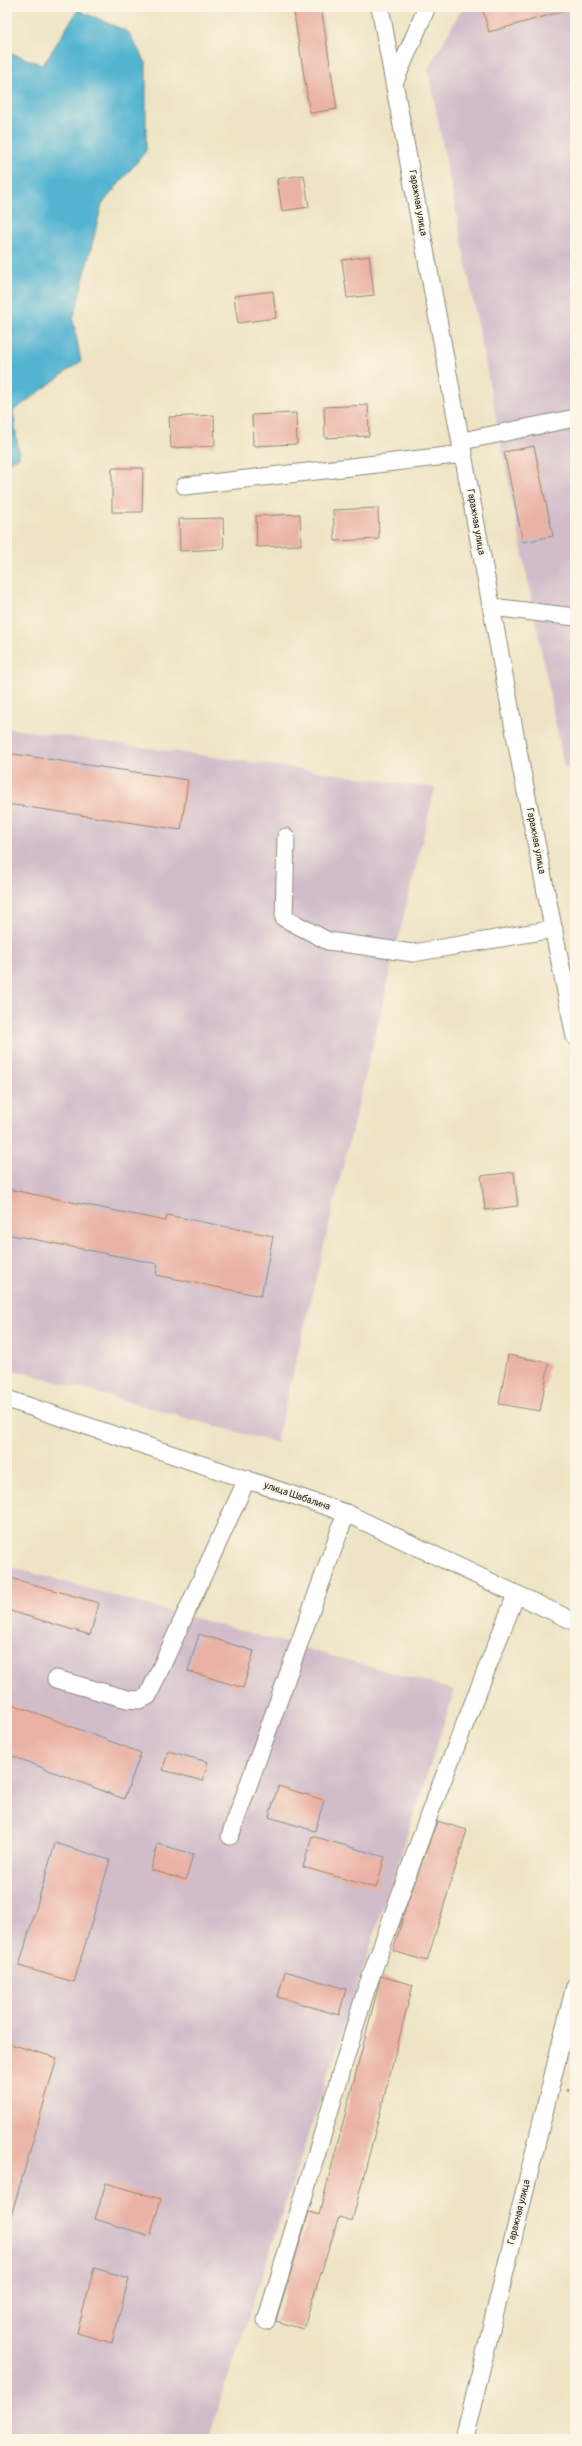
<svg xmlns="http://www.w3.org/2000/svg" width="582" height="2446" font-family="Pangolin,sans-serif">
<rect width="100%" height="100%" fill="#fcf5e5"/>
<filter id="ink" filterUnits="userSpaceOnUse"><feTurbulence type="fractalNoise" baseFrequency=".025" numOctaves="2"/><feDisplacementMap in="SourceGraphic" scale="8" xChannelSelector="R" yChannelSelector="G"/><feConvolveMatrix kernelMatrix="1 2 1 2 8 2 1 2 1" color-interpolation-filters="sRGB"/></filter>
<filter id="wash" filterUnits="userSpaceOnUse"><feTurbulence type="fractalNoise" baseFrequency=".012" numOctaves="4" result="noise"/><feDisplacementMap in="SourceGraphic" scale="16" xChannelSelector="R" yChannelSelector="G"/><feGaussianBlur stdDeviation="0.9" result="paint"/><feColorMatrix in="noise" values="0 0 0 0 0 0 0 0 0 0 0 0 0 0 0 0 0 1.4 0 .05"/><feComposite in="paint" operator="in"/></filter>
<g filter="url(#wash)">
<rect width="100%" height="100%" fill="#eee4c5"/>
<g fill="#d1bdca">
<polygon points="463,7 575,7 575,767 564,767 428,69"/>
<polygon points="7,728 435,788 276,1443 7,1368"/>
<polygon points="7,1566 455,1690 208,2439 7,2439"/>
</g>
<polygon fill="#52b4d1" stroke="#3e707e" points="78,10 128,32 146,63 146,151 102,204 73,320 81,361 13,411 19,457 7,464 7,55 11,53 43,65"/>
<g id="blocks">
<g fill="#eab2a6">
<polygon points="293,7 321,7 337,109 310,113"/>
<polygon points="482,7 564,7 564,11 489,32"/>
<polygon points="304,175 309,207 282,211 277,179"/>
<polygon points="369,256 374,295 347,298 342,260"/>
<polygon points="273,291 276,318 238,323 234,296"/>
<polygon points="368,405 369,436 325,438 324,407"/>
<polygon points="296,413 297,444 253,446 252,415"/>
<polygon points="214,415 215,446 171,448 169,417"/>
<polygon points="534,446 553,536 523,542 504,452"/>
<polygon points="112,468 143,468 142,512 112,512"/>
<polygon points="378,508 379,539 335,541 333,510"/>
<polygon points="300,514 301,545 257,547 256,516"/>
<polygon points="223,518 224,549 180,551 179,519"/>
<polygon points="7,753 188,780 181,830 7,804"/>
<polygon points="514,1172 518,1206 485,1210 481,1176"/>
<polygon points="7,1189 166,1221 167,1215 273,1236 261,1296 156,1275 158,1264 7,1234"/>
<polygon points="508,1355 549,1363 540,1411 499,1404"/>
<polygon points="7,1577 99,1603 90,1635 7,1610"/>
<polygon points="199,1634 254,1651 243,1688 188,1671"/>
<polygon points="7,1702 141,1753 124,1799 7,1754"/>
<polygon points="168,1751 208,1762 203,1781 163,1770"/>
<polygon points="278,1786 324,1800 315,1831 269,1817"/>
<polygon points="437,1821 467,1830 427,1961 393,1951 407,1904"/>
<polygon points="312,1836 385,1857 376,1888 303,1867"/>
<polygon points="55,1843 110,1860 74,1982 19,1966"/>
<polygon points="158,1844 193,1854 186,1880 151,1870"/>
<polygon points="285,1971 346,1989 339,2015 278,1997"/>
<polygon points="381,1976 413,1985 352,2221 339,2217 303,2329 276,2321 309,2212 319,2215"/>
<polygon points="7,2043 57,2058 11,2216 7,2215"/>
<polygon points="106,2183 161,2199 150,2236 95,2219"/>
<polygon points="94,2268 129,2278 112,2343 77,2333"/>
</g>
</g>
</g>
<g filter="url(#ink)">
<use href="#blocks" fill-opacity="0" stroke="#8c8878" stroke-width="1"/>
<g fill="none" stroke-linecap="round" stroke-linejoin="round">
<g stroke="#8c8878" stroke-width="19">
<g id="minor">
<polyline points="380,7 522,772 575,1037"/>
<polyline points="395,81 427,7"/>
<polyline points="462,441 575,418"/>
<polyline points="185,486 464,454"/>
<polyline points="492,607 575,617"/>
<polyline points="286,837 284,918 328,941 413,953 554,929"/>
<polyline points="7,1399 346,1513 575,1622"/>
<polyline points="56,1679 127,1699 139,1700 148,1696 247,1479"/>
<polyline points="230,1836 346,1513"/>
<polyline points="266,2321 366,1990 430,1812 516,1595"/>
<polyline points="464,2439 575,1986"/>
</g>
</g>
<polyline stroke="#8c8878" stroke-width="2.5" stroke-dasharray="3 3" stroke-linecap="butt" points="566,2090 575,2093"/>
<use href="#minor" stroke="#fff" stroke-width="17"/>
</g>
</g>
<g text-anchor="middle" dominant-baseline="central" stroke-width="4" stroke-linejoin="round" paint-order="stroke">
<g font-size="10" fill="#2b2b2b" stroke="#fcf5e5">
<text transform="translate(418 203) rotate(80)">Гаражная улица</text>
<text transform="translate(476 522) rotate(80)">Гаражная улица</text>
<text transform="translate(536 841) rotate(79)">Гаражная улица</text>
<text transform="translate(297 1496) rotate(19)">улица Шабалина</text>
<text transform="translate(519 2212) rotate(-76)">Гаражная улица</text>
</g>
</g>
<rect width="582" height="2446" fill="none" stroke="#fcf5e5" stroke-width="24"/>
</svg>
